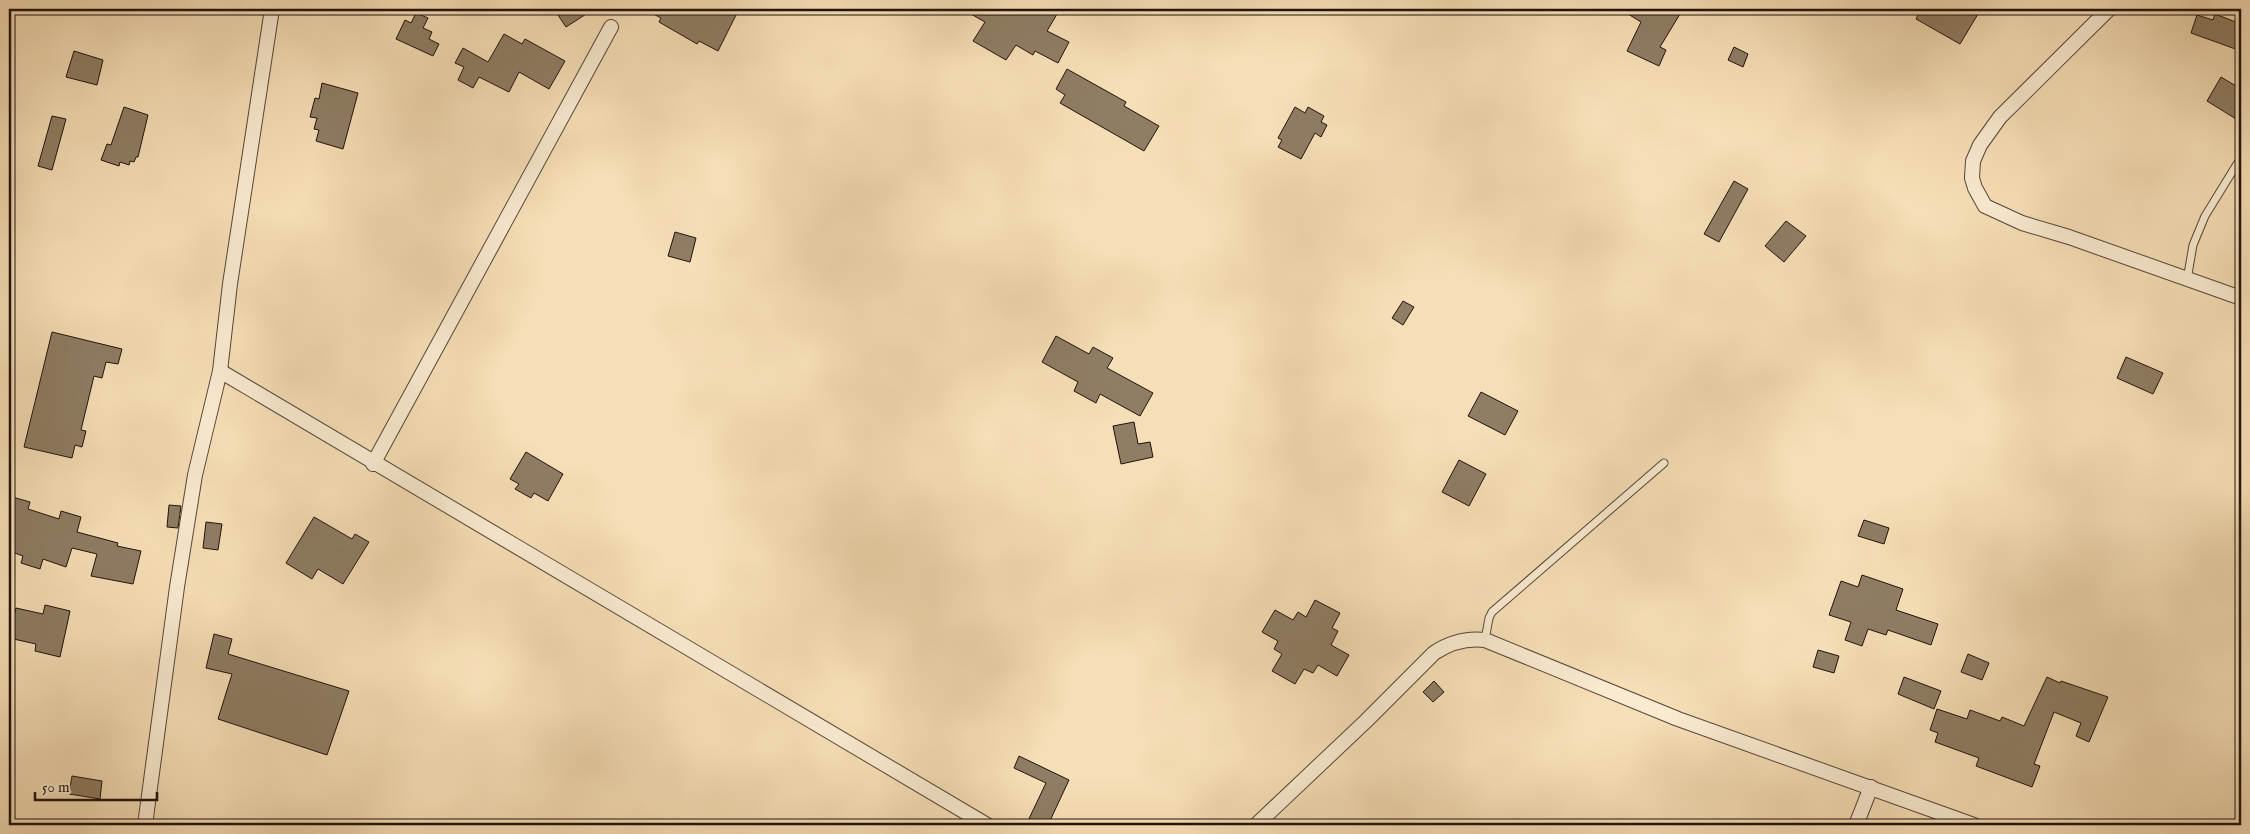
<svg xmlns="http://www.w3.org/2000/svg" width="2250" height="834" font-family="'IM FELL English',serif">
<rect width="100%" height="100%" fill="#f6deb6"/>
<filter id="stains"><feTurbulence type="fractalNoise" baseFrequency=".004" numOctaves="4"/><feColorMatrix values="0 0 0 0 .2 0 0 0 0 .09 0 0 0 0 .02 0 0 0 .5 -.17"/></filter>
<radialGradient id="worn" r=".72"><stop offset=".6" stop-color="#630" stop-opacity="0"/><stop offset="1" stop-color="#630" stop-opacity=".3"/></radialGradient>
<g fill="#8f7d64" stroke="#1f130c">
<polygon points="568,9 594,9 566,27 558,15"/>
<polygon points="644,9 724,9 736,15 718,51 699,41 697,44 685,37 659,22 661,18"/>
<polygon points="962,9 1060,9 1047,31 1069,42 1058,63 1035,51 1033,55 1016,45 1006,60 973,41 985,22"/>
<polygon points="1620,9 1672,9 1680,14 1660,47 1666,50 1659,66 1627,51 1641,22"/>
<polygon points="1921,9 1933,9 1943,14 1946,9 1981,9 1960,44 1916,19"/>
<polygon points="416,13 428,18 423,28 432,32 429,39 439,44 433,56 396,39 405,20 411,23"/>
<polygon points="2215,14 2241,24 2241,51 2191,33 2197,15 2213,20"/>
<polygon points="504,34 522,44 525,39 565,61 549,89 519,72 509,92 479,77 473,88 458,80 464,67 455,63 463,48 488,62"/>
<polygon points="1734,47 1748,54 1743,67 1728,60"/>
<polygon points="74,51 103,60 97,85 66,77"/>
<polygon points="1067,69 1126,102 1124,106 1159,126 1144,151 1060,103 1065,95 1056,89"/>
<polygon points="2221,77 2241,89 2241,122 2207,101"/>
<polygon points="322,83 358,93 343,149 316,141 319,130 314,129 317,118 310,117 315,98 319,99"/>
<polygon points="124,107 148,115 138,157 136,157 134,162 130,161 129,165 120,162 119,166 101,160 107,144 111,145"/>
<polygon points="1295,107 1305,113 1308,107 1324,116 1321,122 1327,125 1321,137 1315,133 1301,159 1278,147 1282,140 1278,138"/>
<polygon points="52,116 66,119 52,170 38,166"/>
<polygon points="1734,181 1748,189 1719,242 1704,234"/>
<polygon points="1786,221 1806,236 1784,262 1765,246"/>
<polygon points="675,232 696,238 690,262 668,256"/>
<polygon points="1403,301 1414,307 1403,325 1392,318"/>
<polygon points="52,332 122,349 118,364 106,362 102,378 94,376 81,430 86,431 82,447 75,445 72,458 24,447"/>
<polygon points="1056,336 1089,354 1093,347 1113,358 1107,368 1153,393 1140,416 1100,394 1096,403 1074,391 1078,382 1042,362"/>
<polygon points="2126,357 2163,373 2153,394 2117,378"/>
<polygon points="1481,392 1518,411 1505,435 1468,416"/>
<polygon points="1134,422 1138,444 1150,442 1153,457 1121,464 1113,426"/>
<polygon points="526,452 563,474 548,501 534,493 531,498 515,489 519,484 510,479"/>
<polygon points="1459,460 1486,474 1469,506 1442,492"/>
<polygon points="9,496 30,502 28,509 59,519 61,511 81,517 77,532 118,543 117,546 141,551 133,584 91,576 97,554 72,548 66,567 43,559 40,569 21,563 23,556 9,551"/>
<polygon points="169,505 181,506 178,528 167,527"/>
<polygon points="314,517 352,539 355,534 369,542 343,584 318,569 312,579 286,563"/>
<polygon points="1864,520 1889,528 1884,544 1858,536"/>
<polygon points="206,522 222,524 218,550 203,548"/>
<polygon points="1862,575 1903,589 1896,610 1938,624 1931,645 1888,630 1886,635 1868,629 1862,646 1845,640 1851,622 1829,615 1841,581 1858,587"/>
<polygon points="1315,600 1340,613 1332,628 1338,631 1331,645 1349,655 1337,676 1318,665 1313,673 1304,669 1295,684 1272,671 1282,654 1274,649 1278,641 1262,632 1275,610 1293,620 1298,612 1306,617"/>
<polygon points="45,605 70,611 60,657 35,651 36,644 9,638 16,608 43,614"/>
<polygon points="214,634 232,639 228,654 349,691 327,755 218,719 232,674 206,668"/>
<polygon points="1818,650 1839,656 1834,673 1813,667"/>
<polygon points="1968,654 1989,663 1982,680 1961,672"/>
<polygon points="1904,677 1941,691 1934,709 1898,694"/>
<polygon points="2047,677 2060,683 2061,681 2108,697 2089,742 2076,736 2081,723 2054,712 2034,764 2040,766 2032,787 1976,766 1979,758 1935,742 1938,733 1930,730 1937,709 1967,719 1970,710 2000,721 2002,717 2024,726"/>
<polygon points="1434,681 1444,692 1433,702 1423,692"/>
<polygon points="1019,756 1069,780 1048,825 1026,825 1046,783 1014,768"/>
<polygon points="72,776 102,781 100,799 69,794"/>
</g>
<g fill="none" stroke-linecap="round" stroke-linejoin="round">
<g stroke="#554636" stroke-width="9">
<g id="lane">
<polyline points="2187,280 2193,245 2205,216 2237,164"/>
<polyline points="1485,640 1489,618 1492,612 1664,463"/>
</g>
</g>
<g stroke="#554636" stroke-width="16">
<g id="street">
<polyline points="2109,9 2000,117 1980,145 1973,161 1972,178 1975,188 1985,206 2022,223 2069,237 2241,298"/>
<polyline points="220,371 987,825"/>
<polyline points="373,464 611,27"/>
<polyline points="145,825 177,587 195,475 220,371 230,284 272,9"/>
<path d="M1256 825 1366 721 1434 653C1449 643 1467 638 1485 640L1678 719 1974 825"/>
<polyline points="1856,825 1871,787"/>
</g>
</g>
<use href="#lane" stroke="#f9ead0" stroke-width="7"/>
<use href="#street" stroke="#f9ead0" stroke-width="14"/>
</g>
<rect width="2250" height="834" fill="none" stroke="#f6deb6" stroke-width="30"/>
<rect x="10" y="10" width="2230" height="814" fill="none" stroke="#1f130c" stroke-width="2.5"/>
<rect x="15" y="15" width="2220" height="804" fill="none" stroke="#1f130c"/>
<path d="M35 792v8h122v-8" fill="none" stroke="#1f130c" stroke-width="2.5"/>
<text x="42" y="792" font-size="15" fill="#1f130c" stroke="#f9ead0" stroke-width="4" paint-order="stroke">50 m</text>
<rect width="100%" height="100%" filter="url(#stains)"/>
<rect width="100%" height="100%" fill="url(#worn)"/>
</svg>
